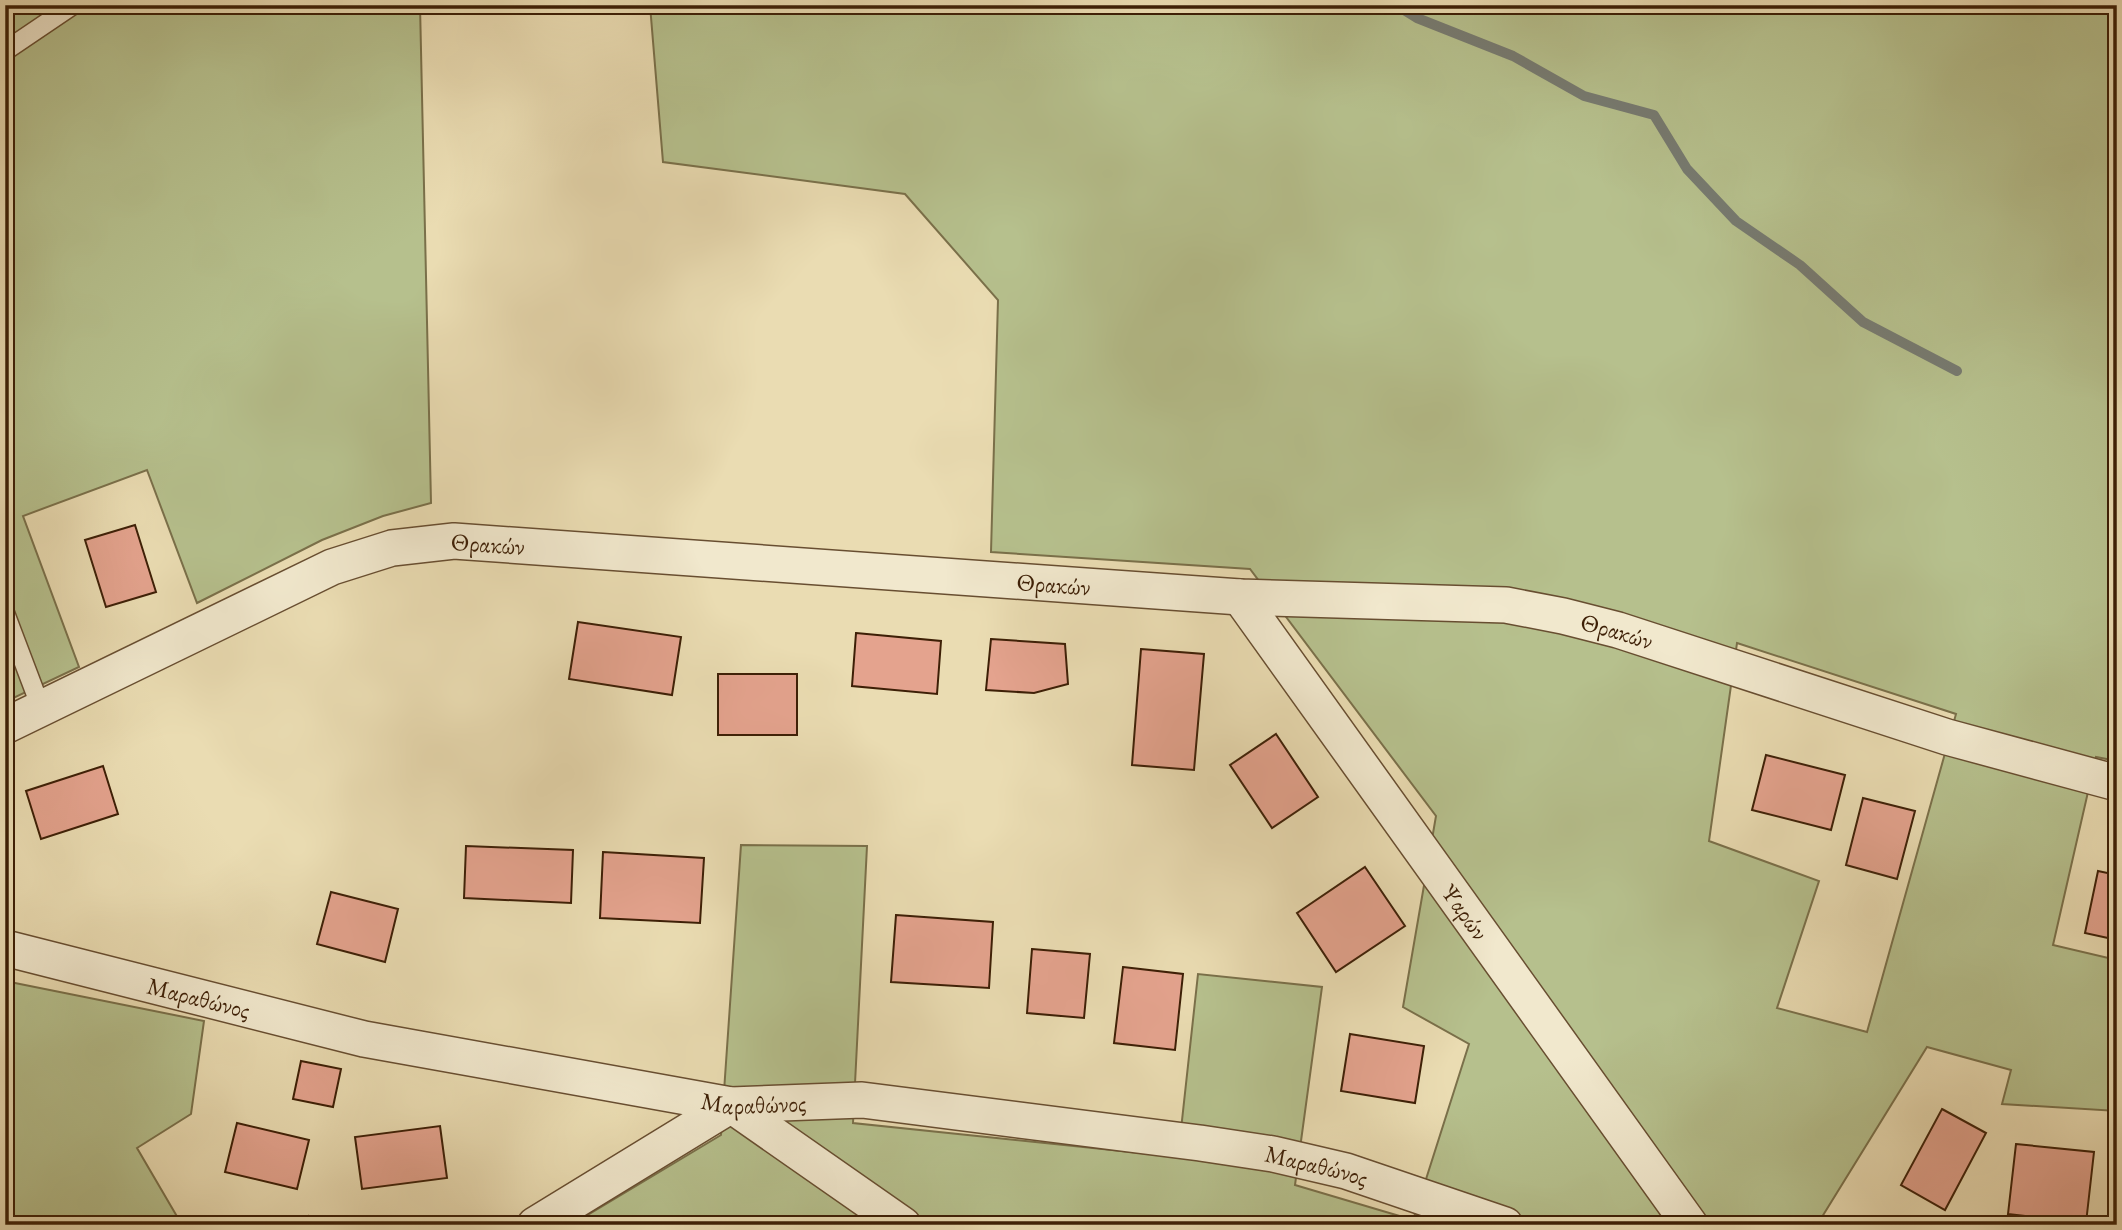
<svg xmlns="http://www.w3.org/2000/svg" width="2122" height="1230" font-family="'EB Garamond',serif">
<rect width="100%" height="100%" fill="#eadcb2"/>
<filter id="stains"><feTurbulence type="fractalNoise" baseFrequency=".00286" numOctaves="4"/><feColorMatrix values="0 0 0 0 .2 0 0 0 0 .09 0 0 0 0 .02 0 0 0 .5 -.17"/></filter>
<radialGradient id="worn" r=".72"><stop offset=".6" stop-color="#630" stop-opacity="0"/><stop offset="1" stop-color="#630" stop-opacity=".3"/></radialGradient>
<g fill="#b6c08d" stroke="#7a704a" stroke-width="2" fill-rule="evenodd">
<polygon points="5,5 420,5 431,503 383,516 322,540 197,603 147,470 23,516 79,667 5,702"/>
<path d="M650 5H2117V761L2096 757 2053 945 2117 960V1111L2002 1104 2011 1070 1927 1047 1817 1225H571L721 1135 741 845 867 846 853 1123 1178 1157 1198 974 1322 987 1295 1185 1413 1220 1469 1044 1403 1007 1436 816 1250 569 991 552 998 300 905 194 663 162ZM1737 643 1956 714 1867 1032 1777 1008 1819 881 1709 841Z"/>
<polygon points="5,981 204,1021 191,1114 137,1148 182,1225 17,1225 10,1213 5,1216"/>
</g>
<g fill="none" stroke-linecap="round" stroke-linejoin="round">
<polyline stroke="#777b71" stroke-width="10" points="1396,5 1417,18 1513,56 1584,96 1654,115 1687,169 1736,221 1800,265 1863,322 1957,371"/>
</g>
<g fill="#e4a38e" stroke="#3d1f06" stroke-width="2">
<polygon points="135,525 156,592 106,607 85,540"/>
<polygon points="578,622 681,637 672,695 569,679"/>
<polygon points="856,633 941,641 937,694 852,686"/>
<polygon points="991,639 1065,644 1068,684 1034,693 986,690"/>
<polygon points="1141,649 1204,654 1194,770 1132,765"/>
<rect x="718" y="674" width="79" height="61"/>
<polygon points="1276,734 1318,797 1272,828 1230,765"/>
<polygon points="1766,755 1845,775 1831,830 1752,810"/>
<polygon points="103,766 118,814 41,839 26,791"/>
<polygon points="1863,798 1915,811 1897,879 1846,865"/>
<polygon points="466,846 573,850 571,903 464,898"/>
<polygon points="603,852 704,858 700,923 600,918"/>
<polygon points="1365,867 1405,926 1336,972 1297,913"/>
<polygon points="2098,871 2117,875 2117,940 2085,933"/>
<polygon points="331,892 398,909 385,962 317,944"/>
<polygon points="896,915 993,922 989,988 891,982"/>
<polygon points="1032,949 1090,954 1084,1018 1027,1013"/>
<polygon points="1123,967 1183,974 1175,1050 1114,1043"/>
<polygon points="1350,1034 1424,1046 1415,1103 1341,1091"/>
<polygon points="301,1061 341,1069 333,1107 293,1099"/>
<polygon points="1942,1109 1986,1133 1945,1210 1901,1185"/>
<polygon points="237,1123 309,1140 297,1189 225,1172"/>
<polygon points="440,1126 447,1178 362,1189 355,1137"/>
<polygon points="2016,1144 2094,1152 2086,1223 2008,1214"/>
<polygon points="308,1216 310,1225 267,1225"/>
</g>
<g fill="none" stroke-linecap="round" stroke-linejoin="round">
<g stroke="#684e31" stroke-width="21">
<g id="lane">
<polyline points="5,51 73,5"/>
<polyline points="5,613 41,708"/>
</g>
</g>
<g stroke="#684e31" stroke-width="38">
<g id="street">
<path id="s1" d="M1240 597 1690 1225"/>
<path id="s2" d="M5 726 332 567 392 548 454 541 1240 597 1506 605 1563 616 1618 630 1947 737 2117 783"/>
<path id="s3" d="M5 948 364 1039 731 1105 862 1100 1200 1143 1273 1154 1346 1171 1505 1225"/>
<polyline points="535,1225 731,1105 903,1225"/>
</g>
</g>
<use href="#lane" stroke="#f1e8cd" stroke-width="18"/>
<use href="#street" stroke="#f1e8cd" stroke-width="35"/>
</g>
<g text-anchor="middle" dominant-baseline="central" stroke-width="5" stroke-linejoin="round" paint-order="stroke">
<g font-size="24" fill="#3d1f06" stroke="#f1e8cd">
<text stroke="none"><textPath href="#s2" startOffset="523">Θρακών</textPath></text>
<text stroke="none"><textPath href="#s2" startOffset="1090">Θρακών</textPath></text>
<text stroke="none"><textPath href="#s2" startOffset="1657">Θρακών</textPath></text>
<text stroke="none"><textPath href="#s1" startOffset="387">Ψαρών</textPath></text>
<text stroke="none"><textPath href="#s3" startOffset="200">Μαραθώνος</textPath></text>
<text stroke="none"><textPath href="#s3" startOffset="766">Μαραθώνος</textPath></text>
<text stroke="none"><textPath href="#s3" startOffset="1334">Μαραθώνος</textPath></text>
</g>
</g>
<rect width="2122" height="1230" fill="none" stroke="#eadcb2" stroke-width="28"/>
<rect x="7" y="7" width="2108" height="1216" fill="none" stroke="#3d1f06" stroke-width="3.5"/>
<rect x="14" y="14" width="2094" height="1202" fill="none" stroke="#3d1f06" stroke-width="2"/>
<rect width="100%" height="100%" filter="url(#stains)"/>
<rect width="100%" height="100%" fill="url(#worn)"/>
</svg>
